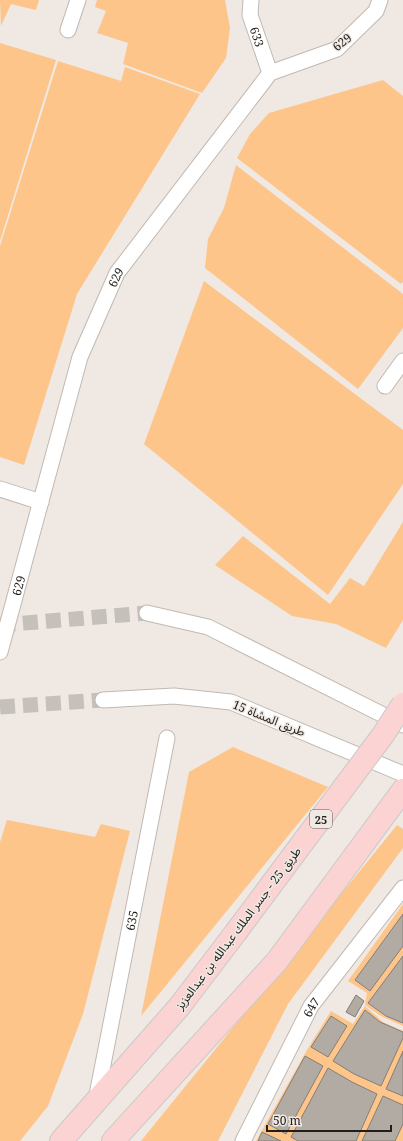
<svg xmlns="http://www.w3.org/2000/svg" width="403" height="1141" font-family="'Noto Serif','Noto Sans Arabic',serif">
<rect width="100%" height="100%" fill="#f0e8e2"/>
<g fill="#fec58a">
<polygon points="0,0 39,0 36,10 11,4 1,26"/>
<polygon points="97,0 225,0 230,28 226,58 202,93 123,64 128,43 97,33 106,11 95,7"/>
<polygon points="0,43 56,60 0,241"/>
<polygon points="58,61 121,81 125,67 200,94 77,294 24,465 0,457 0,246"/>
<polygon points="383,80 403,96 403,282 401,284 237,158 250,134 269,113"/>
<polygon points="236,165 403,294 403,328 358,389 205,268 208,239 224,208"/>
<polygon points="204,281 403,430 403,484 328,595 144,444"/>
<polygon points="403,522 403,620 386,648 336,624 292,616 215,565 243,536 330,604 350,578 364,586"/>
<polygon points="233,747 328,787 141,1016 189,772"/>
<polygon points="7,820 95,837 101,824 130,831 83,1014 48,1106 20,1141 0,1141 0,842"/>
<polygon points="397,825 403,829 403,848 288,1004 218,1141 141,1141"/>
<polygon points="403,904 403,1026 381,1016 365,1005 367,993 348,981"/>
<polygon points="365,1006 383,1022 403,1031 403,1141 256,1141 307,1050 331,1011 353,1024"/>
</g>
<g fill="#b1aba4" stroke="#847e77">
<polygon points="403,914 403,946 370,991 355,980"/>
<polygon points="403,956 403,1023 386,1016 368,1003"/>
<polygon points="356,995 364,1001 355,1017 346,1012"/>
<polygon points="365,1010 380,1022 403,1032 403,1038 381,1086 354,1074 333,1061"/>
<polygon points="331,1016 347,1026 328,1057 311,1047"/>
<polygon points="403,1051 403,1096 386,1089"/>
<polygon points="305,1056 323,1066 286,1134 268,1124"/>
<polygon points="328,1068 352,1082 377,1094 356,1141 298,1141 291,1137"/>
<polygon points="383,1096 403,1105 403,1124 395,1141 362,1141"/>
<polygon points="262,1132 281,1141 258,1141"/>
</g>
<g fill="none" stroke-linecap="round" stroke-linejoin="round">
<g stroke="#c6c0ba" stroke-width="15" stroke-dasharray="15 8" stroke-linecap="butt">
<polyline points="0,625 147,613"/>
<polyline points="0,707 103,700"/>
</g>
<g stroke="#c0b9b3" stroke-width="17">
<g id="street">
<path id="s1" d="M251 0 250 15 270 73"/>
<polyline points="68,30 78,0"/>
<polyline points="385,386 403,361"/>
<polyline points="0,489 41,502"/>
<polyline points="147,613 208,627 403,725"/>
<path id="s2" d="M0 652 80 357 117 273 270 73 337 49 376 11 380 0"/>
<polyline points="103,700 174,696 231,702 403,774"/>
<path id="s3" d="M96 1100 167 738"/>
<path id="s4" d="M243 1141 311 1006 403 888"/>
</g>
</g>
<g stroke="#c9c9c8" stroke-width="24">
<g id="primary">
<polyline points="61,1141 179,1007 236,932"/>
<polyline points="113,1141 277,961 403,790"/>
</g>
</g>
<use href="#street" stroke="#fff" stroke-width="15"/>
<use href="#primary" stroke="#fcd3d3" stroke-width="22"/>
<g stroke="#c9c9c8" stroke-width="24" stroke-linecap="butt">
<polyline id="primary-bridge" points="236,932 383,735 403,704"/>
</g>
<use href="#primary-bridge" stroke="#fcd3d3" stroke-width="22"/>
</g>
<g text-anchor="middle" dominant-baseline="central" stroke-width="3" stroke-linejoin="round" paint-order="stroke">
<rect fill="#f0e8e2" stroke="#5e5b57" stroke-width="1" x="310" y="810" width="22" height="18" rx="3"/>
<g font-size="11" font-weight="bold" fill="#201e1b">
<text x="321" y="819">25</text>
</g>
<g font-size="12" fill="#201e1b" stroke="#f0e8e2">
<text stroke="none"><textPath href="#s1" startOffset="38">633</textPath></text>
<text transform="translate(342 42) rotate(-39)">629</text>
<text stroke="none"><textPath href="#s2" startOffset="393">629</textPath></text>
<text stroke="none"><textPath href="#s2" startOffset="69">629</textPath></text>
<text transform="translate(269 718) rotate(22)">طريق المشاة 15</text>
<text stroke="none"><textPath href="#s3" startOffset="183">635</textPath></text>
<text transform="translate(238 928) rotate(-53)">طريق 25 - جسر الملك عبدالله بن عبدالعزيز</text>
<text stroke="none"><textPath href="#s4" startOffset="150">647</textPath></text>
</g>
</g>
<path d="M267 1125v6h124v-6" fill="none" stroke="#201e1b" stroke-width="2"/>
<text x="273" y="1125" font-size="12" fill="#201e1b" stroke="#f0e8e2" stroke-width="3" paint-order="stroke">50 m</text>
</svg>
